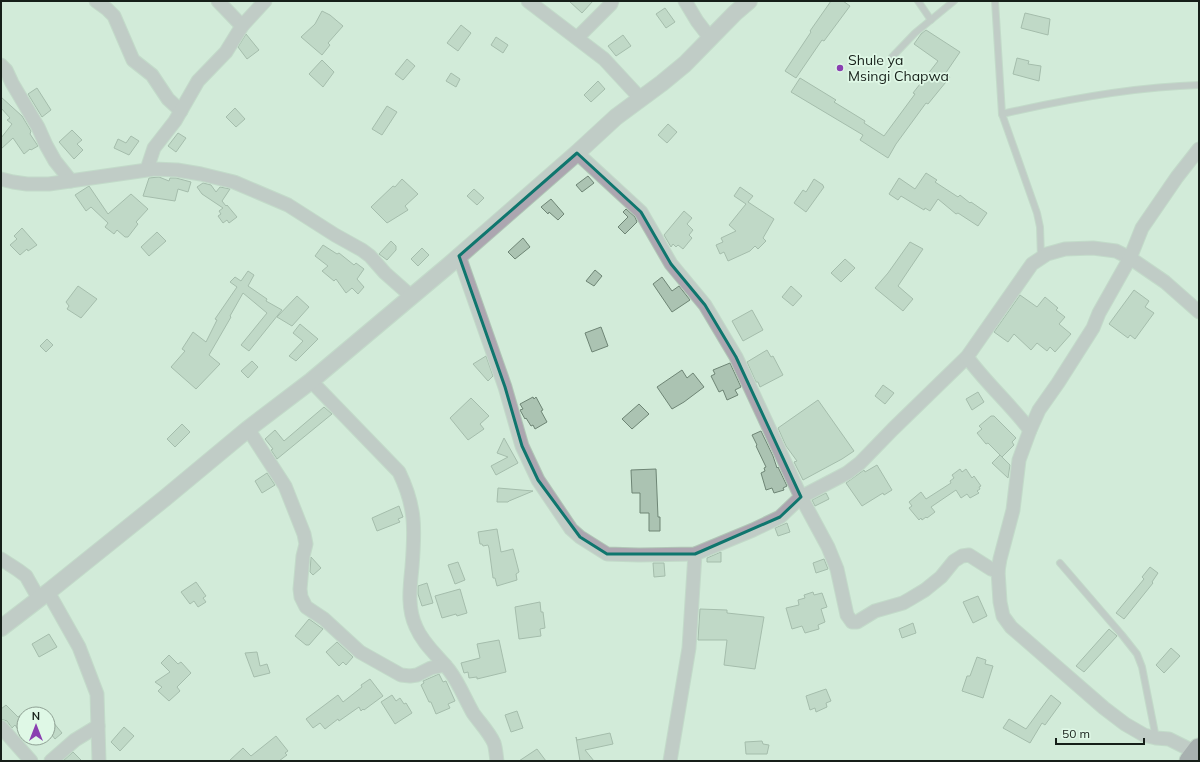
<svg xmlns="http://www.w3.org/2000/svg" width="1200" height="762" font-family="Mulish,sans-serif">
<rect width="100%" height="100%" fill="#d2ebd9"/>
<g fill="#abc3b2" stroke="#6e8575">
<polygon points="569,1 593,1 582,13"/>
<polygon points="831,1 843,1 850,6 824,41 822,40 796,78 785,71 811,32 810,31"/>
<polygon points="665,8 675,22 666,28 656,14"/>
<polygon points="322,11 330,15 343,26 328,43 330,45 322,55 301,37 315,24"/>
<polygon points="1025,13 1050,19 1048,35 1021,28"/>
<polygon points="461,25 471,33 458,51 447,43"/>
<polygon points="926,30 960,52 945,74 950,77 928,104 926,103 896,144 888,158 860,140 863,135 791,92 800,78 836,100 834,102 865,121 864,123 884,136 915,94 913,93 938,61 914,44 921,34"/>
<polygon points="246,34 259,50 247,59 238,47"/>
<polygon points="623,35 631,46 616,56 608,46"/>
<polygon points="496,37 508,45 503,53 491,45"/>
<polygon points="1017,58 1029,61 1028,64 1041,66 1039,81 1013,74"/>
<polygon points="407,59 415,66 403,80 395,74"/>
<polygon points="322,60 334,72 323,87 309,74"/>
<polygon points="451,73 460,79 456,87 446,81"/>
<polygon points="598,81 605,89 591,102 584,95"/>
<polygon points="37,88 51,110 42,117 28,94"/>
<polygon points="1,97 22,116 31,131 30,134 38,146 31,150 30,149 24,154 13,138 1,149 1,138 12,124 7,120 10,118 1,108"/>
<polygon points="387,106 397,112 382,135 372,129"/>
<polygon points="235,108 245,119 236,127 226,117"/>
<polygon points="668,124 677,132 667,143 658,135"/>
<polygon points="72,130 82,140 77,144 83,150 74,159 59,142"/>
<polygon points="178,133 186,138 176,152 168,146"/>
<polygon points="131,136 139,141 129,155 114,148 118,139 126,143"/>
<polygon points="926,173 937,180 935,182 958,197 960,195 970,203 971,202 987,213 978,226 958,213 956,214 938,199 930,211 925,208 924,210 901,196 898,200 889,194 899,178 915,189"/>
<polygon points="588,176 594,183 582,192 576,185"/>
<polygon points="159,177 169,181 170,178 176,178 191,182 188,192 178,189 175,201 143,196 149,178"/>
<polygon points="402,179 418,194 405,206 408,210 387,223 371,207 393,186 395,187"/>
<polygon points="814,179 823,185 823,186 824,187 806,212 794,203 803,190 806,192"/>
<polygon points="203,183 211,185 216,192 220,187 230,189 222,201 226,206 227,205 237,217 229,223 227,220 223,223 218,216 221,214 219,211 223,208 202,194 197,187"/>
<polygon points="89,186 108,214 131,194 148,209 136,222 138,224 128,237 125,237 117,230 114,234 105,227 108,223 91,207 86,211 75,195"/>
<polygon points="740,187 753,196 748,202 774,219 763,238 766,241 758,249 755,246 750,251 728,261 724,252 720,254 716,245 723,242 721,238 736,231 729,225 746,204 734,196"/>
<polygon points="474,189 484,198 477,205 467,196"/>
<polygon points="551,199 564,214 558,220 549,212 548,214 541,207"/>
<polygon points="626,209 635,217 637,222 625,234 618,227 628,217 623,212"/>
<polygon points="684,211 692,218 687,224 693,230 689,235 692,238 683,249 678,245 676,247 673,244 671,247 664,235"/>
<polygon points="22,228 37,245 28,251 27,249 20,255 10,245 17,239 14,236"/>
<polygon points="157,232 166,241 149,256 141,247"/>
<polygon points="523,238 530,247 515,259 508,252"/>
<polygon points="391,241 396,246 396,250 387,260 379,254"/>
<polygon points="910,242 923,249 898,286 913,299 903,311 875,288 888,273"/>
<polygon points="323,245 337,254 339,253 354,265 356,263 364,269 357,279 364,287 358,294 352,288 346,293 336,279 334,281 322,271 328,266 315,256"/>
<polygon points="422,248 429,255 418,266 411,259"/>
<polygon points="845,259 855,268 841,282 831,273"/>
<polygon points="595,270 602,276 594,286 586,281"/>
<polygon points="248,271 254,275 248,286 267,299 266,301 282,310 249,351 241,345 267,313 243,293 230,316 231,317 209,355 220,364 196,389 171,367 185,351 182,349 193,332 206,342 217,320 215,319 237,287 230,282 235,277 241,281"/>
<polygon points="662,277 672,291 679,286 690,300 672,312 653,284"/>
<polygon points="78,286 97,299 81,318 67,309 69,306 66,302"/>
<polygon points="791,286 802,296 793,306 782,297"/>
<polygon points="1134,290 1149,301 1145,307 1154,313 1135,339 1130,335 1128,338 1109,324"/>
<polygon points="1020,295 1037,307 1045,297 1058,308 1056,310 1065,317 1059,324 1071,334 1055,352 1050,347 1047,351 1037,343 1031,350 1014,334 1008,342 994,332"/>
<polygon points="297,296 309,307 292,326 277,317"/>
<polygon points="752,310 763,330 743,341 732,321"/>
<polygon points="300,324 318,339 296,361 289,356 303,341 293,333"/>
<polygon points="601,327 608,346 592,352 585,333"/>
<polygon points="47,339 53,345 46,352 40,346"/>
<polygon points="767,350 771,357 773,356 783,375 760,387 758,382 756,382 747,362"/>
<polygon points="486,356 493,376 488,381 473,364"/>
<polygon points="252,361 258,367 248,378 241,371"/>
<polygon points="730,363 741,387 735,390 738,395 727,400 723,390 719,392 711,376 715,374 713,370"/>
<polygon points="682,370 687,378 693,373 704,387 684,402 672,409 657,387"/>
<polygon points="883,385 894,393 885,404 875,396"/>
<polygon points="978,392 984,402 972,410 966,399"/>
<polygon points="533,397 534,399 536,397 543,410 541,411 547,422 535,429 533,425 531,426 526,418 525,419 520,410 523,409 520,404"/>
<polygon points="471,398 489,416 480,424 484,429 468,440 450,418"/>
<polygon points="818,400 854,451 842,459 803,480 794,462 797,461 786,446 778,428"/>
<polygon points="639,404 649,414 632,429 622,419"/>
<polygon points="324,407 332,414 277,459 271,450 273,449 265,439 275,430 284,441"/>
<polygon points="991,416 994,416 1016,438 1012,442 1014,445 1002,457 988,443 986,444 977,433 982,429 979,426"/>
<polygon points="182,424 190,432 175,447 167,439"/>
<polygon points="761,431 773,456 777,468 778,467 787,486 783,488 784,490 774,493 772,488 766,490 761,473 765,471 764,468 766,467 756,446 757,445 752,435"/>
<polygon points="504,438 518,463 496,475 491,466 508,457 497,453"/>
<polygon points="1000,455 1010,465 1008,478 992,463"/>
<polygon points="877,465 892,490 884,495 883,493 862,506 846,483 864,470 865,472"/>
<polygon points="656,469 658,517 660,517 660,531 649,531 649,513 640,513 640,493 632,493 631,470"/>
<polygon points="960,469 962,472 966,469 972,478 974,476 981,486 979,487 980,489 977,491 979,493 970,498 967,494 961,498 956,490 931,507 935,512 927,518 926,517 922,520 921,518 919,520 909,508 912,506 909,502 921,492 926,499 951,483 950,481 954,478 952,475"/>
<polygon points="267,473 275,485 262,493 255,481"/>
<polygon points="498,488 533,491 509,501 508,502 497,502"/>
<polygon points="826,493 829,499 815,506 812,500"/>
<polygon points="399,506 403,517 398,519 400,522 377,531 372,518"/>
<polygon points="787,523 790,532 778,536 775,528"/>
<polygon points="497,529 501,552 513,549 519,572 516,574 517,580 497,586 495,578 493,578 489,548 488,545 483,546 482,544 480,544 478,532"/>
<polygon points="721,552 721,562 707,562 707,558"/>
<polygon points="311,557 321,568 313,575 310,572"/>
<polygon points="824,559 828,569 816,573 813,563"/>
<polygon points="458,562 465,580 455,584 448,565"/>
<polygon points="653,563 664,563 665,576 654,577"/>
<polygon points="1150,567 1158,573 1152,582 1153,583 1124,619 1116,613 1144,579 1142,577"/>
<polygon points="196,582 206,596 203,598 206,602 198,607 194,601 190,604 181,592"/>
<polygon points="427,583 433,603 422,606 418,594 418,586"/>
<polygon points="460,589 467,613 457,616 456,614 442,618 435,596"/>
<polygon points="813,592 814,595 822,593 827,607 821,609 825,622 818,625 819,629 805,633 802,626 792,629 786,608 799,605 798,600 805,598 804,595"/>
<polygon points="978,596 987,616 973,623 963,602"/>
<polygon points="540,602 541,612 543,612 545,628 540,629 541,636 519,639 515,607"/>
<polygon points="700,609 727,610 727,613 764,617 755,669 724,665 727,640 698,640"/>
<polygon points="309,619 323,629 309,645 306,645 295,636"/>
<polygon points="913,623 916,633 902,638 899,629"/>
<polygon points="1109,629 1117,636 1084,672 1076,666"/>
<polygon points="49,634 57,647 39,657 32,644"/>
<polygon points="499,640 506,672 477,679 477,677 469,678 468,672 464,673 461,663 480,658 477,644"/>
<polygon points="337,642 353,657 346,665 343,662 339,666 326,652"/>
<polygon points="1171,648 1180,656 1164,673 1156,665"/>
<polygon points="257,652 260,666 267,664 270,673 254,677 245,653"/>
<polygon points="169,655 178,664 181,662 191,673 177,687 180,691 169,701 158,691 162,687 155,682 170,672 161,663"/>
<polygon points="977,657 986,660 985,664 993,666 983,698 962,691 967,676 970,676"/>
<polygon points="439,674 443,682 446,681 455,701 448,704 450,708 436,714 431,702 429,702 421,685 424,683 423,681"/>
<polygon points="370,679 383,696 364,710 363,709 361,711 359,707 339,721 338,719 325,729 320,723 313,728 306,719 338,695 343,702 362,687 361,685"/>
<polygon points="826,689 831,701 826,703 827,707 816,712 815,708 810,710 806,696"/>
<polygon points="392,695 396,701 400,698 404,704 406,703 412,713 395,724 381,702"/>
<polygon points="1051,695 1061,703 1045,725 1042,723 1030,743 1003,728 1009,719 1026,729"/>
<polygon points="6,705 18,717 24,713 24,738 15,725 12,728 7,721 1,719 1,709"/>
<polygon points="517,711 523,728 511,732 505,715"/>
<polygon points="53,722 62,733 55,739 48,730 48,726"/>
<polygon points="124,727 134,736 120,751 111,742"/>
<polygon points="610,733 613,744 585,750 594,761 580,761 576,737 577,740"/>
<polygon points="276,736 288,751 285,753 287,755 279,761 229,761 243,748 251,756"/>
<polygon points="762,741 763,744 769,745 767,754 746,754 745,742"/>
<polygon points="537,749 546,761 519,761"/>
<polygon points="73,752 82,761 63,761"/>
</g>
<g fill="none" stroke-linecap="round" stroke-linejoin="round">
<g stroke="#b0c6b6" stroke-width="8">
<g id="service">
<polyline points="918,1 931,20"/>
<polyline points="995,1 1002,114 1037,213 1040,227 1041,257"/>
<polyline points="892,57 915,33 954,1"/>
<path d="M1002 114C1067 99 1132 87 1199 85"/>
<polyline points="1060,563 1122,635 1137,654 1142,667 1156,738"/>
</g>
</g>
<g stroke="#b0c6b6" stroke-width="15">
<g id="minor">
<polyline points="96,1 107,9 114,16 133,60 152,75 168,99 181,111"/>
<polyline points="218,1 242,26"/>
<polyline points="528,1 604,59 641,99"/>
<polyline points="685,1 697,21 710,38"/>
<polyline points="577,38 611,4 612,1"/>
<polyline points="1,65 6,70 12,83 38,127 46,145 55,161 71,181"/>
<polyline points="577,153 641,212 671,264 705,305 736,357 801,497 828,547 837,569 847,615 852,622 857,622 875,611 903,603 910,599 925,590 941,577 954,561 962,556 969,555 991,569 998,571"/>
<polyline points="147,169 154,148 175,121 198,81 226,52 242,26 265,1"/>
<polyline points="1,179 13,182 27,184 49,184 154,169 177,170 201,174 234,182 288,205 335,235 362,250 370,256 385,273 411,296"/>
<polyline points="459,256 505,387 522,446 538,480 571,529 580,537 607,554 639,555 695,554 753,530 780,517 801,497 847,473 860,463 893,429 967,357 1032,264 1047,254 1065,249 1093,248 1116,251 1130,258 1165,282 1199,312"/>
<path d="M967 357C986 383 1010 404 1030 430"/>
<path d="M311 381 399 472C416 507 415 529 412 567 410 587 407 608 416 627 423 644 438 656 449 670 459 683 465 699 473 713 480 723 489 732 494 743 496 749 496 755 497 761"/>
<polyline points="248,429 285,486 304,534 306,544 303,556 300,589 301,597 306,607 324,619 360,652 401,675 410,676 417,675 431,668 445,665"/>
<polyline points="1,559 18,570 26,576 39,599"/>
<polyline points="48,592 79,647 97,694 99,761"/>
<polyline points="1,727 31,761"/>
<polyline points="1197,753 1169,739 1156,738 1144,735 1125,724 1104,708 1011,627 1003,616 1000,602 998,571 1000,559 1013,510 1019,460 1030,430 1039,410 1058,383 1093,328 1099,313 1130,258 1142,228 1177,177 1199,149"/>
<polyline points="51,761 75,740 98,726"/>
<polyline points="670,761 689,648 695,554"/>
</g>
</g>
<g stroke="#b0c6b6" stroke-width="18">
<polyline id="tertiary" points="1,628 48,592 165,498 248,429 311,381 449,265 577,153 616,117 662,83 685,64 735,13 749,1"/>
</g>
<g stroke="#b0c6b6" stroke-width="23">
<polyline id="trunk" points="1190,761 1199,749"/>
</g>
<use href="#service" stroke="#aca6b0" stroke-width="6"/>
<use href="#minor" stroke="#aca6b0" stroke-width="13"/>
<use href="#tertiary" stroke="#aca6b0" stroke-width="16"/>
<use href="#trunk" stroke="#766a7e" stroke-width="21"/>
</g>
<path d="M0 0H1200V762H0ZM577 153 641 212 671 264 705 305 736 357 801 497 780 517 695 554H607L580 537 538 480 522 446 505 387 459 256Z" fill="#d2ebd9" fill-opacity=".55" fill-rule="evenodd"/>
<path fill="none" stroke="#0f766e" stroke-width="3" stroke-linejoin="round" d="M577 153 641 212 671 264 705 305 736 357 801 497 780 517 695 554H607L580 537 538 480 522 446 505 387 459 256Z"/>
<circle fill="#8a3fb1" stroke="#dff8e6" stroke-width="1.5" cx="840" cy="68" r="4"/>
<g text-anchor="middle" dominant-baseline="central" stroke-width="3.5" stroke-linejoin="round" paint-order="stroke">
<g font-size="14" fill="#161f19" stroke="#dff8e6" text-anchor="start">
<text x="848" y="60">Shule ya<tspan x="848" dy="16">Msingi Chapwa</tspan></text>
</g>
</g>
<rect width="1200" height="762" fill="none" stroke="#161f19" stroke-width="4"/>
<g transform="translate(36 726)"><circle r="19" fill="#dff8e6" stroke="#8fa194"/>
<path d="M0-3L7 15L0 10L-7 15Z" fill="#8a3fb1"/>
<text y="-6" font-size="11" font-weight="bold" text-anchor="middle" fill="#161f19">N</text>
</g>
<path d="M1056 738v6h88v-6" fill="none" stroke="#161f19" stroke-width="2"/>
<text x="1062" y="738" font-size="12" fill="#161f19" stroke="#dff8e6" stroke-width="3" paint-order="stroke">50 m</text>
</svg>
